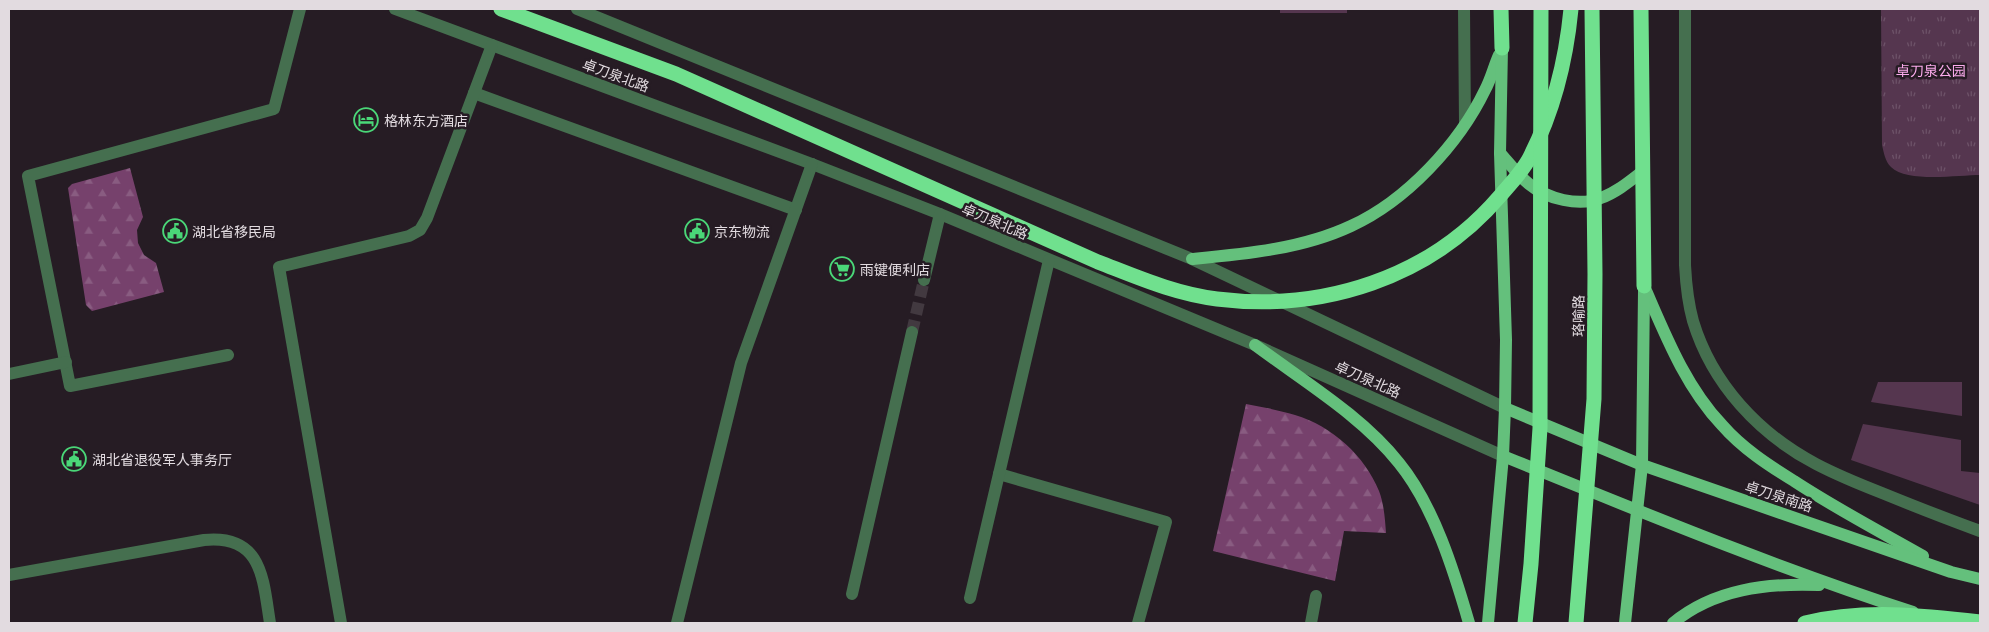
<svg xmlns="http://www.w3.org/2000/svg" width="1989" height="632" font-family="Commissioner,'Noto Sans SC',sans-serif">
<defs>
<pattern id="forest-firs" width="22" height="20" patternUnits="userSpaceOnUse" patternTransform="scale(1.25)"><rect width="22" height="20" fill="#76416c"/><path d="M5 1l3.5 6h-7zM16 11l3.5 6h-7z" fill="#895c81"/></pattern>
<pattern id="park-tufts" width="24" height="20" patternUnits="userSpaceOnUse" patternTransform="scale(1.25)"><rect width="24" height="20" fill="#55364f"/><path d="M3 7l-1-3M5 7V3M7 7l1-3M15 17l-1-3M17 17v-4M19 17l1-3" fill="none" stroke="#6d5268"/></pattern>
</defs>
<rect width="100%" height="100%" fill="#261c24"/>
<g fill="#55364f">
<rect x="1280" y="9" width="67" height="4"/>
<polygon points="1878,382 1962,382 1962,416 1871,402"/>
<polygon points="1863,424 1961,440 1961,471 1980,473 1980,505 1851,460"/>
</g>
<g fill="url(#forest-firs)">
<polygon points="130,168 143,217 137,230 138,243 144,255 156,263 164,292 92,311 86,305 68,188 72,184"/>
<path d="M1246 404C1262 407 1279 410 1295 415 1332 426 1365 456 1379 491 1384 504 1385 519 1386 533L1344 531 1335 581 1213 551Z"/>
</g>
<path fill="url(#park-tufts)" d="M1881 9H1980V175C1958 175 1907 183 1891 167 1885 161 1884 153 1882 145Z"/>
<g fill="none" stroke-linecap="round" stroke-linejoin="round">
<polyline stroke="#423940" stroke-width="12" stroke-dasharray="12 6" stroke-linecap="butt" points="912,332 924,280"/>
<g stroke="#456f4f" stroke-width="12">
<polyline points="395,9 812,164 940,214 1255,345 1503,456"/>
<polyline points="577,9 1192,259 1505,408"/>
<polyline points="1464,9 1465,123"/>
<path d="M1685 9V265C1686 284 1688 303 1693 321 1712 384 1759 434 1816 464 1837 475 1859 484 1882 493 1914 506 1947 519 1980 531"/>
<polyline points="474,93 796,210"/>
<polyline points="924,280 940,214"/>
<polyline points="228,355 70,386 28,176 274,109 300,9"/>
<polyline points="9,374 66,362"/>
<polyline points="999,474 1166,522 1138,623"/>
<path d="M9 575 204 540C263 534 263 580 270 623"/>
<polyline points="852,594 912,332"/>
<polyline points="970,598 1049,260"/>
<polyline points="341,623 279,267 409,236 420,230 427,218 492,45"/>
<polyline points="677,623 741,363 812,164"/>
<polyline points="1311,623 1316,596"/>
</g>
<g stroke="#64c07c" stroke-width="12">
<path d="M1500 153C1509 163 1518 175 1529 184 1547 199 1579 207 1601 198 1617 192 1630 181 1643 171"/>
<path d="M1192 259C1245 254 1302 249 1351 226 1406 201 1459 144 1485 90 1491 79 1494 66 1499 55"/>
<path d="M1644 286C1665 334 1685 386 1722 425 1742 448 1768 465 1794 481 1835 508 1879 531 1923 556"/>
<path d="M1255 345C1303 381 1362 416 1399 463 1434 506 1454 571 1469 623"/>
<polyline points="1505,408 1642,465 1951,572 1980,579"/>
<path d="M1503 456C1639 511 1774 567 1913 612"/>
<polyline points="1488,623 1503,456 1505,408 1506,340 1500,153 1502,48"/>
<polyline points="1625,623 1642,465 1644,291"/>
<path d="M1673 623C1714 589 1767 583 1819 585"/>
</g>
<g stroke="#70e08e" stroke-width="15">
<polyline points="1501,9 1502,48"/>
<polyline points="1641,9 1644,286"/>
</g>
<g stroke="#70e08e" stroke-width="15">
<path d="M501 9 676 74 1098 262C1137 277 1175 294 1217 299 1323 312 1430 278 1500 196 1510 184 1523 171 1530 157 1554 110 1566 61 1571 9"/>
<polyline points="1525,623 1531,564 1540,428 1541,9"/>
<polyline points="1576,623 1594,399 1595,274 1592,9"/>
<path d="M1805 623C1862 609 1923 615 1980 622"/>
</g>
</g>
<defs>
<g id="hotel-ring" transform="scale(1.25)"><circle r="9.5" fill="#261c24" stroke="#4ad778" stroke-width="1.5"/><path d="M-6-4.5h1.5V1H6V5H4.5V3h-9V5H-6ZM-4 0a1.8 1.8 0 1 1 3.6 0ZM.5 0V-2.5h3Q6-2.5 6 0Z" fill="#4ad778"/></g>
<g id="civic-ring" transform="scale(1.25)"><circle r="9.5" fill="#261c24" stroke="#4ad778" stroke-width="1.5"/><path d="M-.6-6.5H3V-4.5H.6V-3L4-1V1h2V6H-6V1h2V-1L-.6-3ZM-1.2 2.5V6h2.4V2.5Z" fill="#4ad778"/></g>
<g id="supermarket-ring" transform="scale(1.25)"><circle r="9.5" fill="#261c24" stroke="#4ad778" stroke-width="1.5"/><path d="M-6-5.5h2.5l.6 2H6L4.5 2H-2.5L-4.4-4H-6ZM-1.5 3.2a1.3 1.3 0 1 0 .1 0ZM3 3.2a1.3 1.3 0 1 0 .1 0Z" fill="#4ad778"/></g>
</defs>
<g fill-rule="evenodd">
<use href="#hotel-ring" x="366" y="120"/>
<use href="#civic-ring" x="175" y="231"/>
<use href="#civic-ring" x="697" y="231"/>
<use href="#supermarket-ring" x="842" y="269"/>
<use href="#civic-ring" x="74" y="459"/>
</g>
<g text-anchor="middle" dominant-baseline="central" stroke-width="5" stroke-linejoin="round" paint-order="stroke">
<g font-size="14" fill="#fbabec" stroke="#261c24">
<text x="1931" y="70">卓刀泉公园</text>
</g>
<g font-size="14" fill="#e2dbe0" stroke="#261c24">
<text transform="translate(616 75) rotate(20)">卓刀泉北路</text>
<text transform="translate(995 221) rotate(23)">卓刀泉北路</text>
<text transform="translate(1578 316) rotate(-89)">珞喻路</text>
<text transform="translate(1368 379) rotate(24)">卓刀泉北路</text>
<text transform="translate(1779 496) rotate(18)">卓刀泉南路</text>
</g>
<g font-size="14" fill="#e2dbe0" stroke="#261c24" text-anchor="start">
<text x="384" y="120">格林东方酒店</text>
<text x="192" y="231">湖北省移民局</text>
<text x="714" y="231">京东物流</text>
<text x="860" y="269">雨键便利店</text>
<text x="92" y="459">湖北省退役军人事务厅</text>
</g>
</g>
<rect width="1989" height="632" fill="none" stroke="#e2dbe0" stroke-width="20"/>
</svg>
